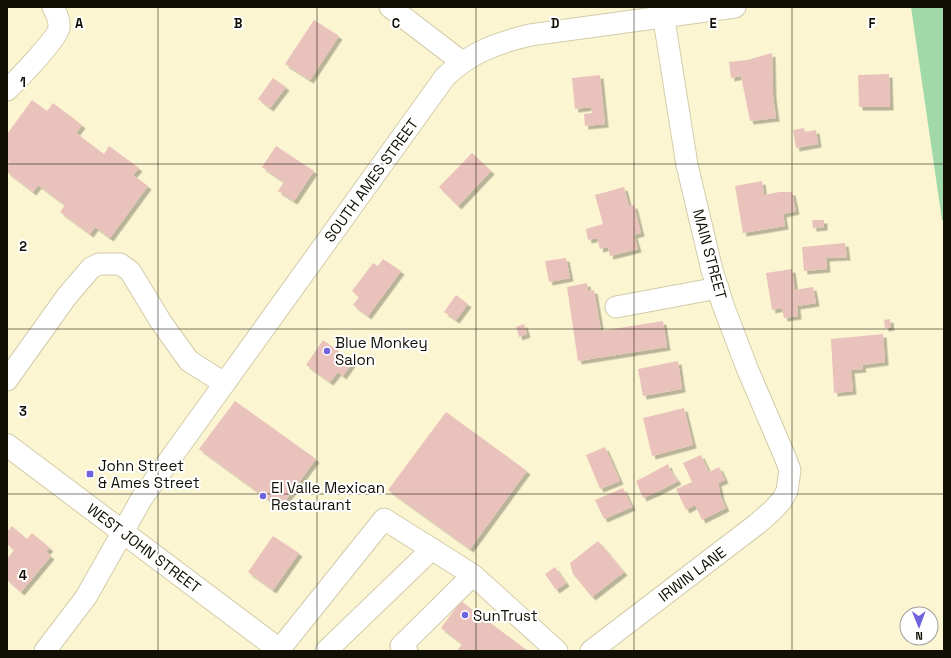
<svg xmlns="http://www.w3.org/2000/svg" width="951" height="658" font-family="'Space Grotesk',sans-serif">
<defs>
<filter id="shadow"><feDropShadow dx="3.5" dy="3.5" stdDeviation="0" flood-color="#0004"/></filter>
</defs>
<rect width="100%" height="100%" fill="#fcf5d1"/>
<polygon fill="#a1daa8" points="911,7 944,7 944,220 942,220"/>
<g fill="#eac2bc" filter="url(#shadow)">
<polygon points="314,20 339,36 310,80 285,64"/>
<polygon points="772,53 773,95 776,118 750,121 741,76 731,78 729,62 747,60"/>
<polygon points="889,74 890,107 859,107 858,75"/>
<polygon points="600,75 605,124 585,126 584,114 592,113 591,107 575,109 572,78"/>
<polygon points="273,78 286,87 270,108 258,99"/>
<polygon points="32,100 47,111 53,103 82,125 76,133 104,154 109,146 139,168 133,175 148,186 110,238 95,227 90,234 60,212 65,205 38,185 33,192 7,172 7,165 9,162 7,161 7,134"/>
<polygon points="804,128 805,132 816,130 818,144 796,148 793,130"/>
<polygon points="276,146 314,171 294,201 278,191 284,182 262,167"/>
<polygon points="472,153 491,171 458,206 439,187"/>
<polygon points="762,181 764,195 779,192 792,192 796,211 783,214 785,226 743,233 735,186"/>
<polygon points="624,187 629,206 634,205 641,233 634,235 638,249 610,256 608,247 600,249 597,238 588,240 586,229 603,224 595,195"/>
<polygon points="812,220 824,220 824,227 813,228"/>
<polygon points="845,243 847,257 826,258 827,269 804,271 802,247"/>
<polygon points="566,258 570,278 549,282 545,261"/>
<polygon points="383,259 401,271 368,316 353,305 359,297 352,291 373,263 378,266"/>
<polygon points="792,269 795,290 813,287 816,303 797,306 798,316 784,318 782,308 772,310 766,273"/>
<polygon points="587,283 588,291 594,290 601,331 663,321 667,347 578,361 567,287"/>
<polygon points="456,295 468,304 456,320 444,312"/>
<polygon points="890,319 891,327 885,328 884,320"/>
<polygon points="524,324 527,334 519,337 516,327"/>
<polygon points="883,334 885,362 862,365 863,369 851,370 853,391 834,393 831,339"/>
<polygon points="323,340 353,362 343,376 338,372 330,382 306,365"/>
<polygon points="678,361 682,389 643,396 638,369"/>
<polygon points="235,401 316,459 280,508 199,449"/>
<polygon points="684,408 693,445 652,456 643,418"/>
<polygon points="446,412 527,471 470,549 388,490"/>
<polygon points="605,447 620,481 600,489 586,455"/>
<polygon points="701,455 709,472 719,467 725,480 718,483 721,497 726,508 702,520 695,505 686,510 676,489 692,482 683,463"/>
<polygon points="668,464 670,470 678,481 657,492 643,498 636,481 646,476"/>
<polygon points="623,488 632,507 604,519 595,500"/>
<polygon points="12,526 27,539 32,533 50,548 46,552 51,556 21,592 7,580 7,559 14,550 7,544 7,532"/>
<polygon points="273,536 299,553 273,590 248,572"/>
<polygon points="598,541 624,572 592,597 573,574 570,563"/>
<polygon points="555,567 566,583 556,590 545,574"/>
<polygon points="461,601 528,651 457,651 462,644 441,628"/>
</g>
<g fill="none" stroke-linecap="round" stroke-linejoin="round">
<g stroke="#d3ccaa" stroke-width="23">
<g id="minor">
<polyline points="390,7 462,62"/>
<path d="M7 90C17 80 57 39 59 28 60 20 56 13 53 7"/>
<polyline points="616,307 718,288"/>
<polyline points="7,380 67,296 91,268 99,264 120,264 130,271 161,322 189,361 224,383"/>
<polyline points="473,575 557,651"/>
<polyline points="279,650 384,519 473,575 401,646 407,651"/>
<path d="M45 651 86 597 142 498 445 77C471 52 497 43 530 35L735 7"/>
<polyline points="326,651 432,549"/>
<polyline points="591,651 757,524 773,510 782,500 787,491 790,470 785,457 747,368 723,305 712,270 687,165 662,7"/>
</g>
</g>
<g stroke="#d3ccaa" stroke-width="24">
<polyline id="major" points="7,445 281,651"/>
</g>
<use href="#minor" stroke="#fff" stroke-width="21"/>
<use href="#major" stroke="#fff" stroke-width="22"/>
</g>
<path fill="none" stroke="#121004" stroke-width="1" stroke-opacity="0.55" d="M158 7V651M317 7V651M476 7V651M634 7V651M792 7V651M7 164H944M7 329H944M7 494H944"/>
<g fill="#6e63dd" stroke="#fff" stroke-width="1.5">
<circle cx="327" cy="351" r="4"/>
<rect x="86" y="470" width="8" height="8" rx="2"/>
<circle cx="263" cy="496" r="4"/>
<circle cx="465" cy="615" r="4"/>
</g>
<g text-anchor="middle" dominant-baseline="central" stroke-width="4" stroke-linejoin="round" paint-order="stroke">
<g font-size="15" fill="#121004" stroke="#fff">
<text transform="translate(371 180) rotate(-54)">SOUTH AMES STREET</text>
<text transform="translate(710 254) rotate(75)">MAIN STREET</text>
<text transform="translate(144 548) rotate(37)">WEST JOHN STREET</text>
<text transform="translate(692 574) rotate(-37)">IRWIN LANE</text>
</g>
<g font-size="15" fill="#121004" stroke="#fff" text-anchor="start">
<text x="335" y="342">Blue Monkey<tspan x="335" dy="17">Salon</tspan></text>
<text x="98" y="465">John Street<tspan x="98" dy="17">&amp; Ames Street</tspan></text>
<text x="271" y="487">El Valle Mexican<tspan x="271" dy="17">Restaurant</tspan></text>
<text x="473" y="615">SunTrust</text>
</g>
</g>
<g font-size="13" text-anchor="middle" font-weight="bold" fill="#121004" stroke="#fff" stroke-width="4" stroke-linejoin="round" paint-order="stroke">
<text x="79" y="28">A</text>
<text x="238" y="28">B</text>
<text x="396" y="28">C</text>
<text x="555" y="28">D</text>
<text x="713" y="28">E</text>
<text x="872" y="28">F</text>
<text x="23" y="87">1</text>
<text x="23" y="251">2</text>
<text x="23" y="416">3</text>
<text x="23" y="580">4</text>
</g>
<rect width="951" height="658" fill="none" stroke="#121004" stroke-width="16"/>
<g transform="translate(919 626) rotate(179)"><circle r="19" fill="#ffffff" stroke="#a09f9b"/>
<path d="M0-3L7 15L0 10L-7 15Z" fill="#6e63dd"/>
<text y="-6" font-size="11" font-weight="bold" text-anchor="middle" fill="#121004">N</text>
</g>
</svg>
